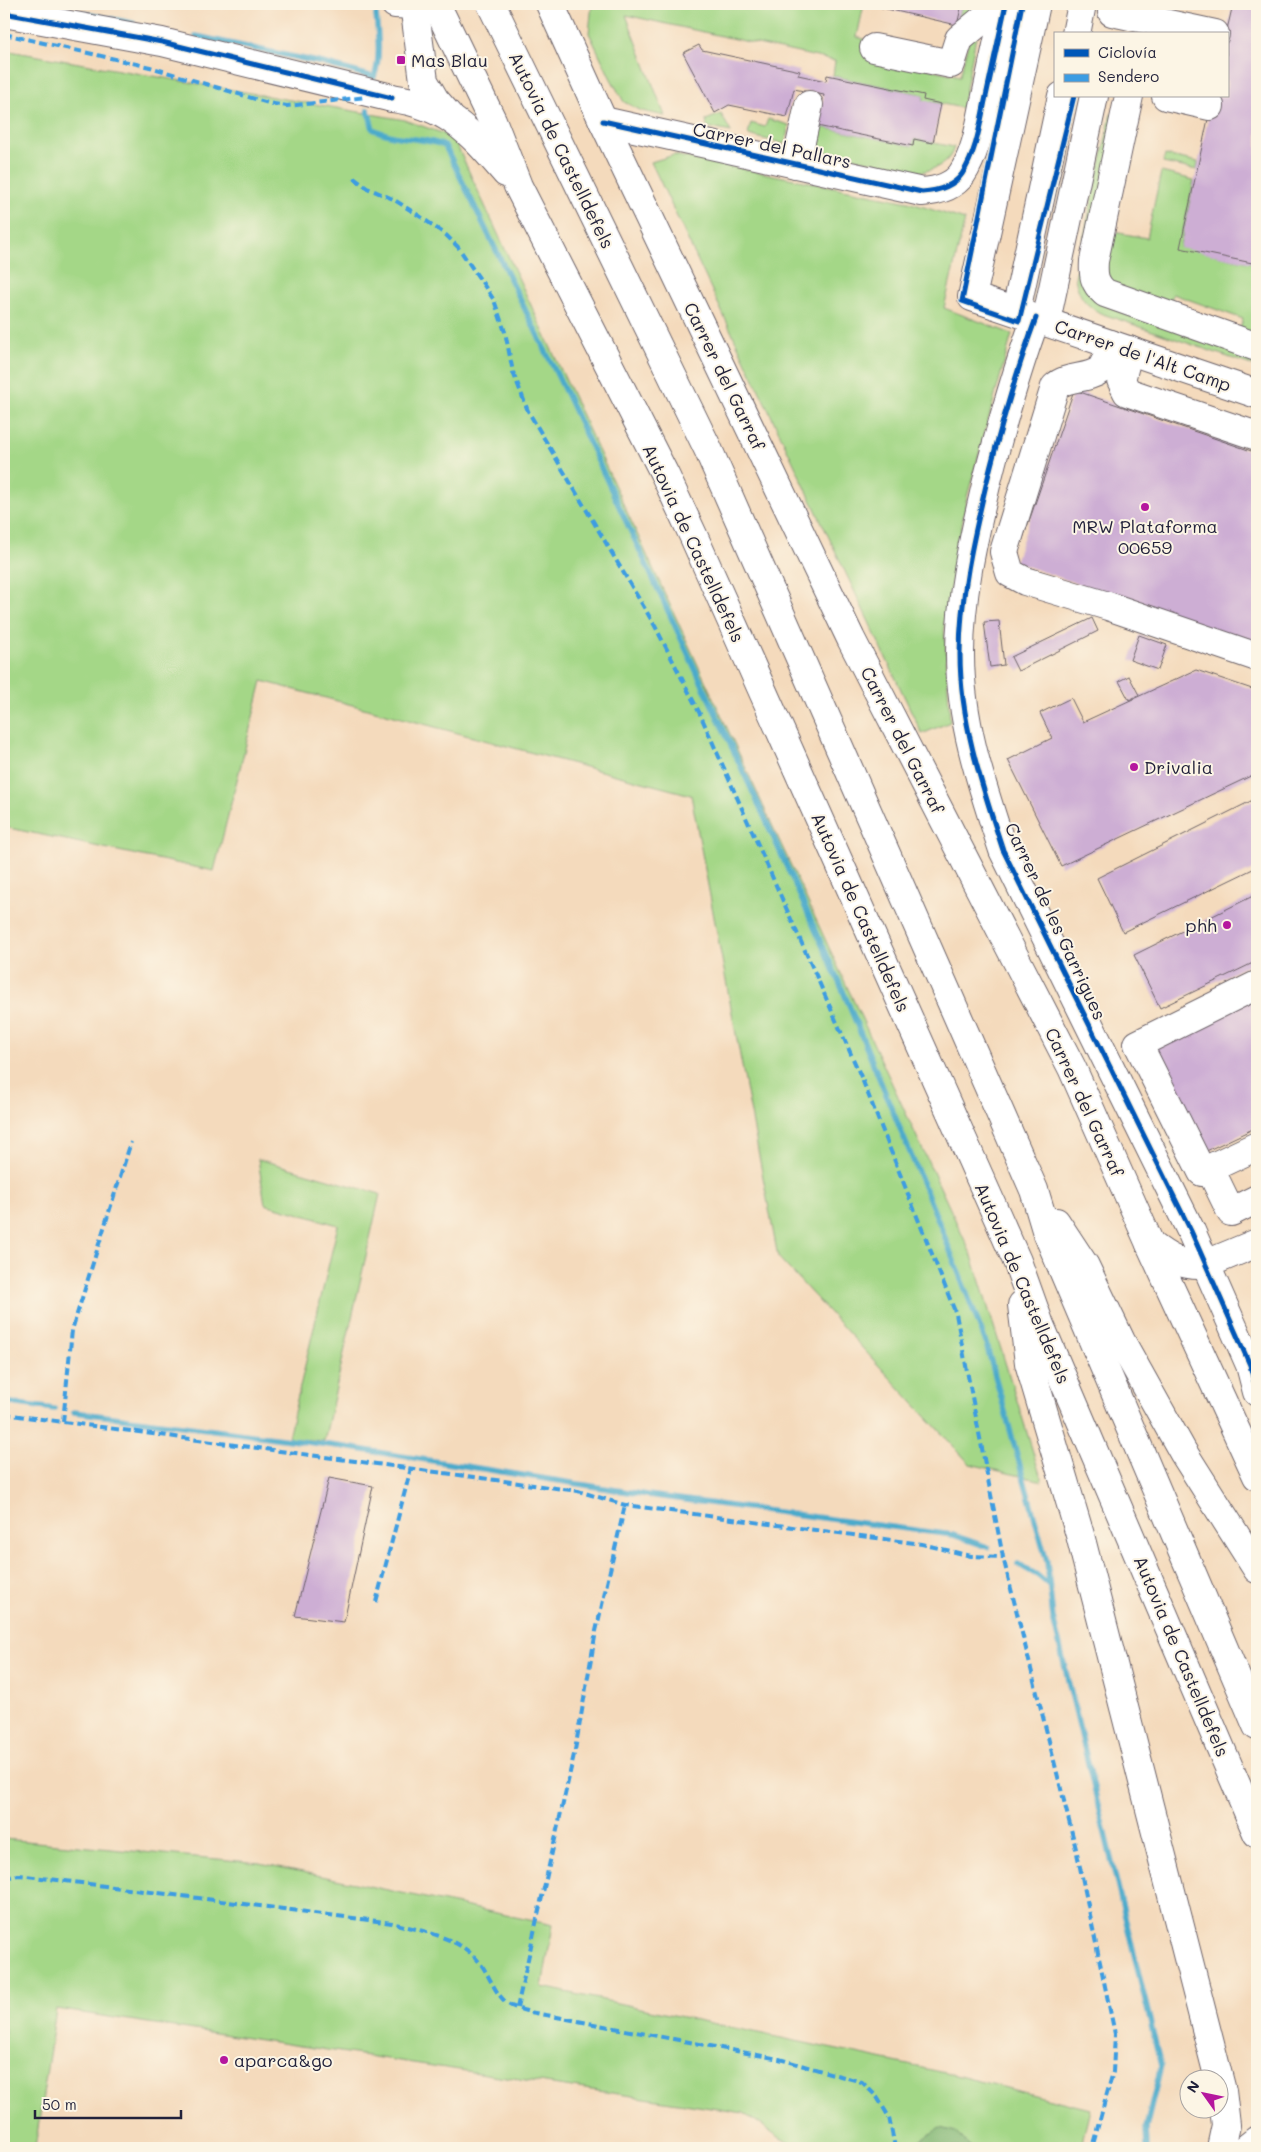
<svg xmlns="http://www.w3.org/2000/svg" width="1261" height="2152" font-family="Mali,sans-serif">
<rect width="100%" height="100%" fill="#fcf5e5"/>
<filter id="ink" filterUnits="userSpaceOnUse"><feTurbulence type="fractalNoise" baseFrequency=".02" numOctaves="2"/><feDisplacementMap in="SourceGraphic" scale="10" xChannelSelector="R" yChannelSelector="G"/><feConvolveMatrix kernelMatrix="1 2 1 2 8 2 1 2 1" color-interpolation-filters="sRGB"/></filter>
<filter id="wash" filterUnits="userSpaceOnUse"><feTurbulence type="fractalNoise" baseFrequency=".0096" numOctaves="4" result="noise"/><feDisplacementMap in="SourceGraphic" scale="20" xChannelSelector="R" yChannelSelector="G"/><feGaussianBlur stdDeviation="1.12" result="paint"/><feColorMatrix in="noise" values="0 0 0 0 0 0 0 0 0 0 0 0 0 0 0 0 0 1.4 0 .05"/><feComposite in="paint" operator="in"/></filter>
<g filter="url(#wash)">
<rect width="100%" height="100%" fill="#f4dabc"/>
<g fill="#a4d787" stroke="#637c61">
<polygon points="592,4 864,4 857,37 870,41 867,55 960,76 969,39 977,32 962,108 923,100 924,95 833,76 835,61 626,15 665,116 642,111 624,102 611,79 589,33"/>
<polygon points="962,4 984,4 957,25"/>
<polygon points="4,50 405,120 453,137 972,1256 1042,1481 970,1464 778,1257 691,795 262,681 214,871 4,827"/>
<polygon points="721,114 731,132 707,127 706,120"/>
<path d="M1111 114 1120 117 1086 274 1257 357V367L1100 313C1084 304 1078 295 1075 277Z"/>
<polygon points="768,119 789,125 785,144 748,135 751,123 765,127"/>
<path d="M817 126 912 146 914 139 954 147C950 163 936 169 921 172L811 149Z"/>
<polygon points="674,155 908,202 965,220 944,308 1012,334 967,497 944,622 950,722 922,734 651,162"/>
<polygon points="1165,155 1198,162 1197,170 1163,163"/>
<polygon points="1161,172 1194,180 1180,247 1257,264 1257,338 1239,332 1243,319 1173,294 1169,307 1110,284 1103,251 1108,231 1147,238"/>
<polygon points="258,1159 380,1194 324,1441 288,1438 338,1225 265,1204"/>
<polygon points="4,1839 260,1863 553,1925 542,1987 955,2075 1090,2109 1081,2147 795,2148 744,2113 56,2009 35,2148 4,2148"/>
</g>
<polygon fill="#83b874" stroke="#526d58" points="940,2128 956,2132 972,2148 919,2148 920,2140"/>
<g fill="none" stroke-linecap="round" stroke-linejoin="round">
<g stroke="#4caacb" stroke-width="5.5">
<polyline points="59,9 133,23"/>
<path d="M196 36 323 63 374 77C381 58 378 35 376 15"/>
<path d="M368 110 373 129C396 141 421 136 445 146L567 395 763 814 843 991 940 1225 985 1340 1047 1562 1053 1618 1161 2066 1146 2128 1147 2148"/>
<polyline points="4,1402 54,1409"/>
<polyline points="74,1412 345,1447 648,1495 953,1535 988,1547"/>
<polyline points="1018,1564 1037,1575 1049,1585"/>
</g>
</g>
<g id="blocks">
<g fill="#cdaed4">
<polygon points="865,4 962,4 957,25"/>
<polygon points="1233,4 1257,4 1257,264 1180,248 1213,96 1227,96 1226,34"/>
<polygon points="699,45 702,50 800,71 798,75 826,81 827,75 924,95 923,100 941,104 933,143 914,139 913,146 817,126 824,95 794,89 787,117 729,105 715,113 683,53"/>
<polygon points="1074,390 1257,453 1257,646 1015,562"/>
<polygon points="1092,618 1098,631 1018,671 1011,657"/>
<polygon points="999,621 1004,665 990,667 984,622"/>
<polygon points="1139,635 1167,645 1158,670 1130,660"/>
<polygon points="1196,670 1255,690 1257,694 1257,773 1061,866 1008,760 1052,738 1040,713 1071,698 1083,722"/>
<polygon points="1129,676 1139,695 1129,700 1119,681"/>
<polygon points="1257,798 1257,867 1123,932 1097,878"/>
<polygon points="1257,894 1257,961 1160,1008 1134,955"/>
<polygon points="1257,993 1257,1127 1198,1155 1145,1047"/>
<polygon points="329,1478 373,1486 344,1622 295,1616"/>
</g>
</g>
</g>
<g filter="url(#ink)">
<use href="#blocks" fill-opacity="0" stroke="#6c6268" stroke-width="1"/>
<g fill="none" stroke-linecap="round" stroke-linejoin="round">
<g stroke="#6c6268" stroke-width="30">
<g id="minor">
<polyline points="395,4 414,5"/>
<polyline points="1036,4 972,297 1257,394"/>
<polyline points="1112,12 1215,34"/>
<polyline points="4,13 162,42 392,98"/>
<polyline points="1076,34 1082,4"/>
<polyline points="874,48 951,64 959,39 1001,4"/>
<path d="M1129 96 1094 261C1093 276 1094 283 1105 293L1257 347"/>
<polyline points="1166,96 1210,106"/>
<path d="M603 121 922 192C937 191 953 187 962 174 976 153 980 125 985 101 992 69 999 36 1006 4"/>
<polyline points="796,164 809,105"/>
<polyline points="1016,311 1062,96"/>
<path d="M1036 318C1016 372 1000 429 986 485 973 540 960 597 960 654 960 722 982 786 1003 850L1191 1231 1250 1365 1257 1392"/>
<polyline points="1046,321 1094,96"/>
<path d="M1111 344C1108 352 1106 364 1100 370 1087 380 1067 375 1055 387L1004 552 1010 573 1025 581 1108 606 1257 657"/>
<polyline points="1129,350 1121,380 1127,392 1257,436"/>
<polyline points="1257,985 1138,1044 1202,1172 1257,1146"/>
<polyline points="1210,1169 1231,1212 1257,1199"/>
<polyline points="1204,1265 1257,1243"/>
</g>
</g>
<g stroke="#6c6268" stroke-width="30">
<g id="major">
<polyline points="550,4 603,121 851,639 1072,1068 1150,1244 1257,1476"/>
<path d="M1150 1244C1168 1258 1181 1266 1204 1265"/>
<polyline points="1247,2148 1257,2140"/>
</g>
</g>
<g stroke="#6c6268" stroke-width="30">
<g id="highway">
<polyline points="414,4 424,81 435,100 449,116"/>
<polyline points="436,4 492,120 518,186 665,475 693,535 1017,1261 1040,1325 1257,1833"/>
<polyline points="491,4 708,449 1034,1190 1046,1230 1257,1726"/>
<path d="M392 98C449 106 470 132 506 173"/>
<polyline points="1056,1222 1085,1266 1121,1341 1183,1452 1257,1569"/>
<polyline points="1022,1305 1029,1363 1080,1535 1222,2091 1226,2125 1221,2148"/>
</g>
</g>
<use href="#minor" stroke="#fff" stroke-width="28"/>
<use href="#major" stroke="#fff" stroke-width="28"/>
<use href="#highway" stroke="#fff" stroke-width="28"/>
<g stroke="#3c9ce2" stroke-width="4" stroke-dasharray="8 4" stroke-linecap="butt">
<polyline points="4,34 150,67 268,103 287,106 306,104 366,97"/>
<polyline points="354,178 367,188 393,199 421,217 446,235 458,247 494,300 505,332 513,372 528,411 655,626 700,714 862,1079 956,1314 1003,1557 1077,1853 1115,2034 1113,2072 1092,2148"/>
<polyline points="4,1414 578,1491 625,1505 922,1544 971,1556 1003,1557"/>
<polyline points="63,1422 72,1330 131,1142"/>
<polyline points="376,1602 411,1468"/>
<path d="M4 1878 19 1875 392 1923C422 1931 460 1937 480 1963 490 1976 494 1993 508 2004 514 2008 523 2010 530 2012L779 2059 862 2082 877 2097 889 2117 895 2148"/>
<polyline points="517,2008 575,1750 596,1631 625,1505"/>
</g>
<g stroke="#fcf5e5" stroke-width="8">
<g id="cycleway">
<polyline points="1022,4 962,301 1019,321 1074,96"/>
<polyline points="4,13 162,42 392,98"/>
<path d="M603 121 922 192C937 191 953 187 962 174 976 153 980 125 985 101 992 69 999 36 1006 4"/>
<path d="M1036 318C1016 372 1000 429 986 485 973 540 960 597 960 654 960 722 982 786 1003 850L1191 1231 1250 1365 1257 1392"/>
</g>
</g>
<use href="#cycleway" stroke="#0057b8" stroke-width="5"/>
</g>
</g>
<g fill="#b5179e" stroke="#fcf5e5" stroke-width="2">
<rect x="396" y="55" width="10" height="10" rx="2.5"/>
<circle cx="1145" cy="507" r="5"/>
<circle cx="1134" cy="767" r="5"/>
<circle cx="1227" cy="925" r="5"/>
<circle cx="224" cy="2060" r="5"/>
</g>
<g text-anchor="middle" dominant-baseline="central" stroke-width="4" stroke-linejoin="round" paint-order="stroke">
<g font-size="18" fill="#22223b" stroke="#fcf5e5" text-anchor="start">
<text x="411" y="60">Mas Blau</text>
<text x="1145" y="526" text-anchor="middle">MRW Plataforma<tspan x="1145" dy="21">00659</tspan></text>
<text x="1144" y="767">Drivalia</text>
<text x="1217" y="925" text-anchor="end">phh</text>
<text x="234" y="2060">aparca&amp;go</text>
</g>
<g font-size="18" fill="#22223b" stroke="#fcf5e5">
<text transform="translate(772 145) rotate(12)">Carrer del Pallars</text>
<text transform="translate(562 150) rotate(64)">Autovia de Castelldefels</text>
<text transform="translate(1143 355) rotate(19)">Carrer de l'Alt Camp</text>
<text transform="translate(725 376) rotate(64)">Carrer del Garraf</text>
<text transform="translate(694 543) rotate(65)">Autovia de Castelldefels</text>
<text transform="translate(903 740) rotate(63)">Carrer del Garraf</text>
<text transform="translate(861 912) rotate(66)">Autovia de Castelldefels</text>
<text transform="translate(1056 921) rotate(65)">Carrer de les Garrigues</text>
<text transform="translate(1085 1102) rotate(65)">Carrer del Garraf</text>
<text transform="translate(1023 1283) rotate(67)">Autovia de Castelldefels</text>
<text transform="translate(1182 1656) rotate(67)">Autovia de Castelldefels</text>
</g>
</g>
<rect width="1261" height="2152" fill="none" stroke="#fcf5e5" stroke-width="20"/>
<rect x="1054" y="32" width="175" height="65" fill="#fcf5e5" stroke="#a5a1a1"/>
<rect x="1064" y="49" width="25" height="8" fill="#0057b8" stroke="#a5a1a1"/>
<text x="1098" y="58" font-size="15" fill="#22223b">Ciclovía</text>
<rect x="1064" y="74" width="25" height="8" fill="#3c9ce2" stroke="#a5a1a1"/>
<text x="1098" y="82" font-size="15" fill="#22223b">Sendero</text>
<g transform="translate(1204 2094) rotate(303)"><circle r="24" fill="#fcf5e5" stroke="#a5a1a1"/>
<path d="M0-4L9 19L0 12L-9 19Z" fill="#b5179e"/>
<text y="-8" font-size="14" font-weight="bold" text-anchor="middle" fill="#22223b">N</text>
</g>
<path d="M35 2110v8h146v-8" fill="none" stroke="#22223b" stroke-width="2.5"/>
<text x="42" y="2110" font-size="15" fill="#22223b" stroke="#fcf5e5" stroke-width="4" paint-order="stroke">50 m</text>
</svg>
